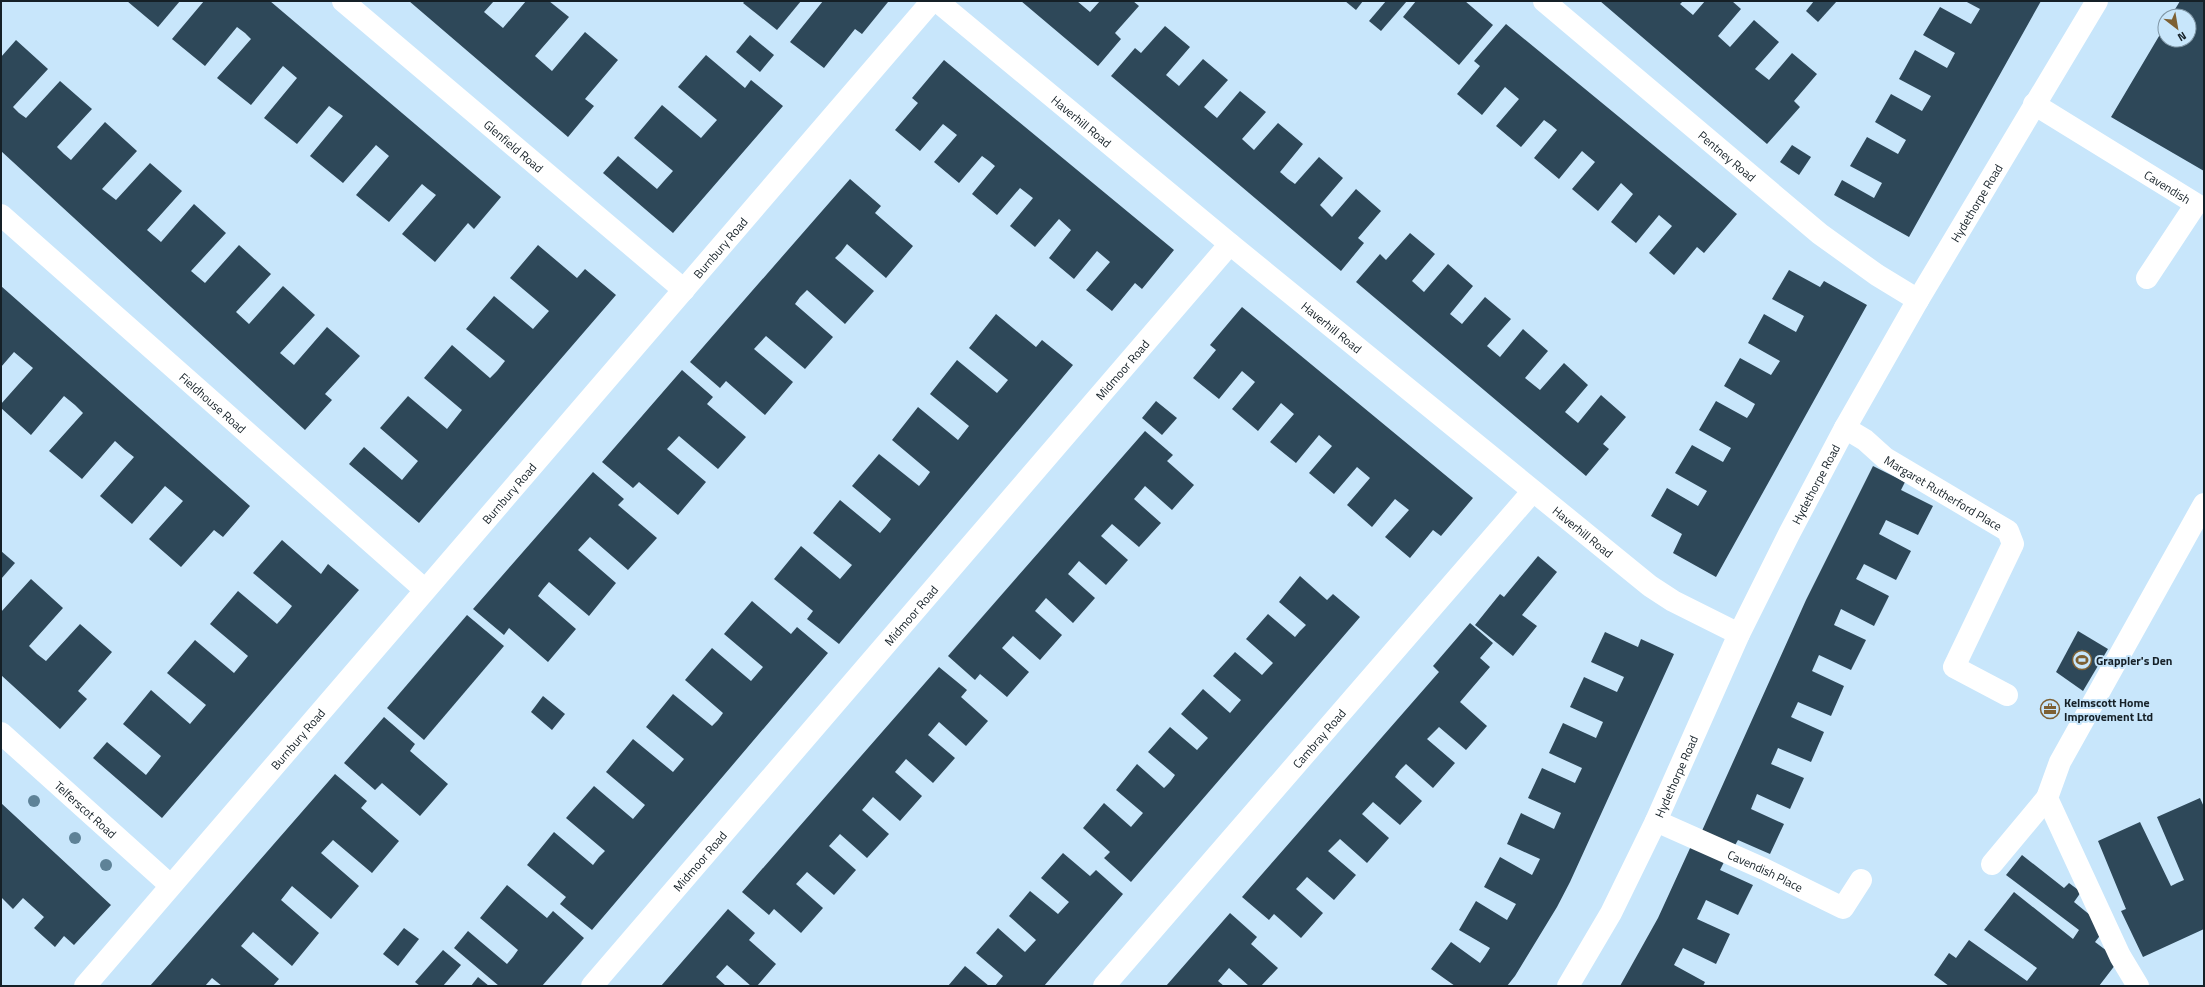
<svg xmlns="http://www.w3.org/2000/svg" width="2205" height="987" font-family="'Titillium Web',sans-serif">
<rect width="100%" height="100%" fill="#c8e6fb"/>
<g fill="#2e4859">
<polygon points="127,1 180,1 158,27"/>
<polygon points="204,1 270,1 501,197 474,229 468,223 435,262 402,234 436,195 428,189 422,184 389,222 356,195 389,156 376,145 343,183 310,156 343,116 329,106 297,144 264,118 297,78 283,66 251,105 217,78 251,39 245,33 237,27 205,66 172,39"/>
<polygon points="409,1 494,1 484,12 503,28 526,1 549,1 569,17 535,56 552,71 585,32 618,60 585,99 594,106 568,137"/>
<polygon points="745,1 801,1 777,30 743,3"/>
<polygon points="823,1 888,2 862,34 855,29 824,68 790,42"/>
<polygon points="1021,1 1077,1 1090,12 1100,1 1133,1 1139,6 1115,33 1121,39 1098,66"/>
<polygon points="1345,1 1363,1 1356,10"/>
<polygon points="1386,1 1407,1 1381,31 1369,21"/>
<polygon points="1416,1 1465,1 1493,25 1459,65 1403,17"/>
<polygon points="1600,1 1683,1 1680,4 1693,15 1705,1 1732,1 1741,9 1718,36 1730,47 1754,20 1779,42 1755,69 1769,80 1792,53 1817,74 1794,101 1800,107 1767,144"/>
<polygon points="1814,1 1837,1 1818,22 1806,11"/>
<polygon points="1965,1 2041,1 1909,237 1834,195 1842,180 1874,198 1882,183 1850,166 1867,137 1898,154 1906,140 1875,122 1891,94 1922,111 1931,96 1899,79 1915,50 1947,68 1955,53 1923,35 1940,7 1971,24 1980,9"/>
<polygon points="2180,1 2204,1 2204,171 2111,117 2165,26 2165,40 2189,40 2189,16 2171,16"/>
<polygon points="1506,24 1737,214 1704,253 1697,247 1674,275 1649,253 1672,226 1659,215 1636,243 1611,222 1633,194 1621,183 1598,211 1572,189 1595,162 1589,157 1582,151 1559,179 1534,158 1557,130 1551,125 1544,120 1521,147 1496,126 1519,99 1505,87 1482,115 1457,94 1480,66 1474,61"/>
<polygon points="1165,26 1190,47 1166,75 1179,86 1203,59 1228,80 1204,107 1217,118 1240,91 1266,112 1242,139 1254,150 1278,123 1303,144 1280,172 1288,179 1295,184 1319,157 1343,178 1320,205 1332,217 1356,189 1381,211 1358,238 1364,243 1341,271 1111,76 1135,48 1141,53"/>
<polygon points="750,35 774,55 760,72 736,52"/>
<polygon points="16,40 48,69 13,107 19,113 26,118 60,81 92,109 57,147 64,154 71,160 105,122 137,151 102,189 116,200 150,163 182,191 147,230 161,242 194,204 226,233 191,271 205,283 239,245 271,274 236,312 249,324 283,286 315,315 280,353 294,365 327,327 360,356 325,394 332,400 305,430 1,151 1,57"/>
<polygon points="706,55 745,88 751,80 783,106 673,233 603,173 618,156 657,189 664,181 673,171 634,138 662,105 701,138 708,130 717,120 678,87"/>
<polygon points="944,60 1174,250 1142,289 1135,283 1112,311 1086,290 1110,262 1097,251 1074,279 1049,258 1071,230 1059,219 1035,247 1010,226 1033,198 1020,188 997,215 972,194 995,166 989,161 982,156 959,183 934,162 957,135 943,124 920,151 895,130 918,103 912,98"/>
<polygon points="1792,145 1811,157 1799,175 1780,162"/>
<polygon points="850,179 881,206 875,213 913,246 886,278 847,244 841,252 835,258 874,291 845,324 807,290 800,297 795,304 833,337 805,369 766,336 754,349 793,382 765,415 726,381 720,388 690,362"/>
<polygon points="1410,233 1435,254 1412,281 1424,292 1448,264 1473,286 1450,314 1462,324 1485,297 1511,319 1487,346 1500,357 1523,329 1548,351 1525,378 1540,390 1564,363 1588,385 1565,412 1578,423 1601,395 1626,417 1603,444 1609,449 1586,476 1356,282 1380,254 1386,260"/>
<polygon points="538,245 577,278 585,269 616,295 419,523 349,464 364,447 402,480 418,461 380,428 408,396 447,429 462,410 424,378 452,345 490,378 497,371 505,361 466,329 494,296 533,329 549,311 510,278"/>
<polygon points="1789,270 1820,287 1824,281 1867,305 1716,577 1673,553 1682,534 1651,516 1667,488 1698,506 1707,491 1675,473 1692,445 1723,462 1731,448 1699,430 1716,401 1747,418 1751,412 1755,404 1724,386 1740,358 1771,375 1780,361 1748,343 1764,314 1796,332 1804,316 1772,299"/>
<polygon points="1,286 250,506 223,537 214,530 181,567 149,539 183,501 165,486 132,524 100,496 134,457 125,450 115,441 82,479 49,451 83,413 75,405 64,396 31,435 1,408 1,404 33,368 14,352 1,367"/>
<polygon points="1242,307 1473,498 1441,536 1433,530 1410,558 1385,537 1409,510 1395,499 1372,527 1347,505 1370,478 1357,467 1334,494 1309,473 1332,446 1326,441 1319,435 1296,463 1270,442 1294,414 1281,403 1258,431 1232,409 1255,382 1242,371 1219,399 1193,378 1216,350 1210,345"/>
<polygon points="996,314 1036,347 1042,340 1073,365 839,644 807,619 813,611 774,579 801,546 840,579 852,565 813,533 840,500 880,533 886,526 891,519 852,486 879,454 919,486 925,479 930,472 892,440 918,407 958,440 969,426 930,394 957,360 997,393 1003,386 1008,380 969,348"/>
<polygon points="682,370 713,397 707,404 746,437 718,469 679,436 667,449 706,482 678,515 639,482 633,488 602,462"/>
<polygon points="1156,401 1177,418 1162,435 1142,418"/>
<polygon points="1145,431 1173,455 1167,461 1194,485 1172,510 1145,486 1134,499 1161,523 1139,547 1112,524 1101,536 1128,560 1106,585 1079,561 1068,574 1095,598 1073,623 1046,598 1035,611 1062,635 1040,660 1013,636 1002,648 1029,672 1007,697 980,674 975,680 948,656"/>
<polygon points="1873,466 1905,482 1901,490 1933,506 1918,535 1886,520 1879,534 1911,551 1896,580 1864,564 1856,579 1889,596 1874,626 1841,609 1838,616 1834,625 1866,640 1851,670 1819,655 1812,671 1844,686 1831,716 1798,702 1791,717 1824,732 1811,762 1778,748 1771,764 1804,778 1790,809 1757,794 1751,809 1784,824 1770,854 1738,840 1734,847 1701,833 1806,600"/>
<polygon points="593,472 624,499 618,505 657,538 628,570 590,537 578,550 616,583 589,616 549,582 543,589 538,596 576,629 548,662 509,628 504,635 473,609"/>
<polygon points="282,540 321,574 328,564 359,590 162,818 93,758 107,742 146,775 161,756 123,724 151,690 190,724 206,705 167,673 195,640 234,673 248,656 210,624 238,591 277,624 285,615 292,606 253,573"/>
<polygon points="1,551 15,563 1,579"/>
<polygon points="1538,556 1557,572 1522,615 1537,626 1513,656 1475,625 1500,594 1504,597"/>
<polygon points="1300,576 1327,600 1333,594 1360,617 1131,882 1104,858 1110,852 1083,828 1104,803 1131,827 1143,813 1116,790 1137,764 1164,788 1170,782 1175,775 1148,752 1170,727 1197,750 1208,738 1181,714 1203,689 1230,713 1235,707 1241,700 1213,676 1235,652 1262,675 1273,663 1246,639 1268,614 1295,637 1300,631 1306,625 1279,602"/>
<polygon points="31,579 63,608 29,646 37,654 46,661 80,624 112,652 78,691 87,699 60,729 1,675 1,612"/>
<polygon points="752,601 791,634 797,627 828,653 592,930 560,904 566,897 527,865 554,832 593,865 599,857 605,851 566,818 594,786 633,819 645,805 606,772 633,739 673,772 679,765 684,759 646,727 673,694 712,726 718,720 723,713 685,680 712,648 751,681 763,667 724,634"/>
<polygon points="467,615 504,646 424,740 387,708"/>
<polygon points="1470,623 1493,643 1480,658 1490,667 1460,702 1487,726 1466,750 1439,727 1427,739 1455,763 1433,788 1406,764 1400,770 1395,777 1422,801 1400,825 1373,802 1362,814 1389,838 1367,863 1340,839 1328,851 1356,875 1334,900 1307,877 1296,889 1323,913 1301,938 1274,914 1269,920 1242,897 1439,672 1433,666"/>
<polygon points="2078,631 2108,649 2083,691 2056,672"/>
<polygon points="1605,632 1638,647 1641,639 1674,654 1570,882 1557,907 1515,976 1507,986 1455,986 1431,969 1451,942 1480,963 1485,956 1490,948 1459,930 1476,901 1507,920 1516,904 1484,887 1500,857 1532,875 1540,859 1507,844 1521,813 1554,829 1561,813 1528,798 1542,768 1575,783 1582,768 1549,753 1563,723 1596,738 1603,722 1570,707 1584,677 1617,692 1624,677 1591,662"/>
<polygon points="939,667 967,690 961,697 988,721 966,746 939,722 928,735 955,758 933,783 906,759 895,772 922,796 900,821 873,797 862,810 889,834 867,858 840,834 829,846 856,870 834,895 807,872 796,884 823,908 801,933 774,909 769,915 742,892"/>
<polygon points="543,696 565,714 552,730 531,712"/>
<polygon points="384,717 415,744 410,751 448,784 420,816 382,783 375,790 344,763"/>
<polygon points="335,774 367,801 361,808 399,841 372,873 333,840 321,853 359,886 331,919 292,886 281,900 319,933 292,966 253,932 241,946 279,979 273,986 222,986 212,978 205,986 150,986"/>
<polygon points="2200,798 2204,807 2204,929 2143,957 2121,911 2126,909 2098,841 2140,822 2171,886 2177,883 2184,880 2157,817"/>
<polygon points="1,803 111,905 74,945 64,936 55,947 34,928 44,917 23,898 13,909 1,897"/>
<polygon points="1691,846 1724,862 1720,870 1753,885 1738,915 1706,900 1697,919 1730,934 1716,964 1683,948 1674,965 1705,982 1703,986 1620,986 1658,918"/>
<polygon points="1063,853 1090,876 1096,870 1123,894 1044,986 995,986 1003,976 976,953 998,928 1025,952 1036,940 1009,916 1030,891 1058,914 1069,902 1041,878"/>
<polygon points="2022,855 2064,888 2069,883 2081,892 2074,902 2106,928 2095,942 2119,960 2099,986 1949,986 1934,975 1949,953 1956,958 1969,940 2027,981 2037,968 1984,930 2014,892 2073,939 2079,930 2006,875"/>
<polygon points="507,885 547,918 553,911 584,938 542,986 499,986 454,948 468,931 507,964 513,957 518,950 480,918"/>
<polygon points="728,909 755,933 749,940 776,964 757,986 751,986 727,965 716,977 726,986 661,986"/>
<polygon points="1230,913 1257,937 1251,944 1278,968 1261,986 1249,986 1229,968 1218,981 1224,986 1166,986"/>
<polygon points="404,928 419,939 398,966 383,954"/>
<polygon points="443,950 461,965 443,986 420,986 415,982"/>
<polygon points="965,966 989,986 948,986"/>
<polygon points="478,977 489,986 471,986"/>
</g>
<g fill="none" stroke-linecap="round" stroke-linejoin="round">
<g stroke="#fff" stroke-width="22">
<path id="s1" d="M343 1 684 290"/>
<path id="s2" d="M937 1 1230 244 1650 586 1673 601 1739 634"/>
<path id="s3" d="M1544 1 1820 234 1877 275 1918 300"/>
<path id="s4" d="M2034 104 2196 204 2147 278"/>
<path id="s5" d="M1 215 424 589"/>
<path id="s6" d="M1845 428 1865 440 1885 458 2008 531 2013 544 1954 667 2007 695"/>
<path id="s7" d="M1 733 170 885"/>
<path id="s8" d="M1656 821 1764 869 1843 908 1861 880"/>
<polyline points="1992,864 2047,798"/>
<path id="s9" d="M85 986 932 1"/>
<path id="s10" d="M592 986 1230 244"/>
<path id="s11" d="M1104 986 1533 491"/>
<path id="s12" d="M1568 986 1611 913 1656 821 1739 634 1789 534 1845 428 1918 300 2097 1"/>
<polyline points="2138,986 2120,956 2047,798 2060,762 2204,504"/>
</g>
</g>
<g fill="#5e8297">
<circle cx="34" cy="801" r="6"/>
<circle cx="75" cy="838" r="6"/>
<circle cx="106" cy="865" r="6"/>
</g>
<defs>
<g id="stadium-ring" transform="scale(1)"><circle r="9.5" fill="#c8e6fb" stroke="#7d6033" stroke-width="1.5"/><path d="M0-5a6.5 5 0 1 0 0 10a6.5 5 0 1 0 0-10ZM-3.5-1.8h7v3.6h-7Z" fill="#7d6033"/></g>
<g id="office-ring" transform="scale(1)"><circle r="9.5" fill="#c8e6fb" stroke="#7d6033" stroke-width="1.5"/><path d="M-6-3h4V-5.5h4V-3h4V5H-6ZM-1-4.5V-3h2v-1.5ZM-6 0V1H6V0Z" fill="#7d6033"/></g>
</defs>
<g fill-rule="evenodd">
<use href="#stadium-ring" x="2082" y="660"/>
<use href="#office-ring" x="2050" y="709"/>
</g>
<g text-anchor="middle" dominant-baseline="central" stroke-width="4" stroke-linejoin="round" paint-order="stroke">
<g font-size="12" fill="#152027" stroke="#c8e6fb">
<text stroke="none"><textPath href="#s2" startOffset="188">Haverhill Road</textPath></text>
<text stroke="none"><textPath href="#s1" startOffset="224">Glenfield Road</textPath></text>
<text stroke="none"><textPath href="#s3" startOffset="240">Pentney Road</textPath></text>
<text stroke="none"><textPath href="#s4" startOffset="157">Cavendish</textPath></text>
<text stroke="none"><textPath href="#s12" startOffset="884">Hydethorpe Road</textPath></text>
<text stroke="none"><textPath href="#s9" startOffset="974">Burnbury Road</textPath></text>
<text stroke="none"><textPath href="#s2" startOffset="512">Haverhill Road</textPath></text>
<text stroke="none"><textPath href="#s10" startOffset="813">Midmoor Road</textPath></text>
<text stroke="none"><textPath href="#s5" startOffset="283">Fieldhouse Road</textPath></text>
<text stroke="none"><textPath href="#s12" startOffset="560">Hydethorpe Road</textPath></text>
<text stroke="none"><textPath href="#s6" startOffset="118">Margaret Rutherford Place</textPath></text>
<text stroke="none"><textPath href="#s9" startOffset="650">Burnbury Road</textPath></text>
<text stroke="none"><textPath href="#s2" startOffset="836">Haverhill Road</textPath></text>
<text stroke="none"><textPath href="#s10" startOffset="489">Midmoor Road</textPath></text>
<text stroke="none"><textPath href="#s9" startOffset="326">Burnbury Road</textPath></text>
<text stroke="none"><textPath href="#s11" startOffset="328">Cambray Road</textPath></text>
<text stroke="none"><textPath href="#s12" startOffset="236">Hydethorpe Road</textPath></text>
<text stroke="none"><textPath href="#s7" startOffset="114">Telferscot Road</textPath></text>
<text stroke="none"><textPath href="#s10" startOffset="165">Midmoor Road</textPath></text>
<text stroke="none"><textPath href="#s8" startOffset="120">Cavendish Place</textPath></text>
</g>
<g font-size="12" font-weight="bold" fill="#152027" stroke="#c8e6fb" text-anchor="start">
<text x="2096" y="660">Grappler's Den</text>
<text x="2064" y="702">Kelmscott Home<tspan x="2064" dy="14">Improvement Ltd</tspan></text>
</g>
</g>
<rect width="2205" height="987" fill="none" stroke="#152027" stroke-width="4"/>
<g transform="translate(2177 28) rotate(149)"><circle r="19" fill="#c8e6fb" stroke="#8097a6"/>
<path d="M0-3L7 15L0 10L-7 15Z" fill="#7d6033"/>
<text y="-6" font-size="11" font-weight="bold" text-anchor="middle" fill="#152027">N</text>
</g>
</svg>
